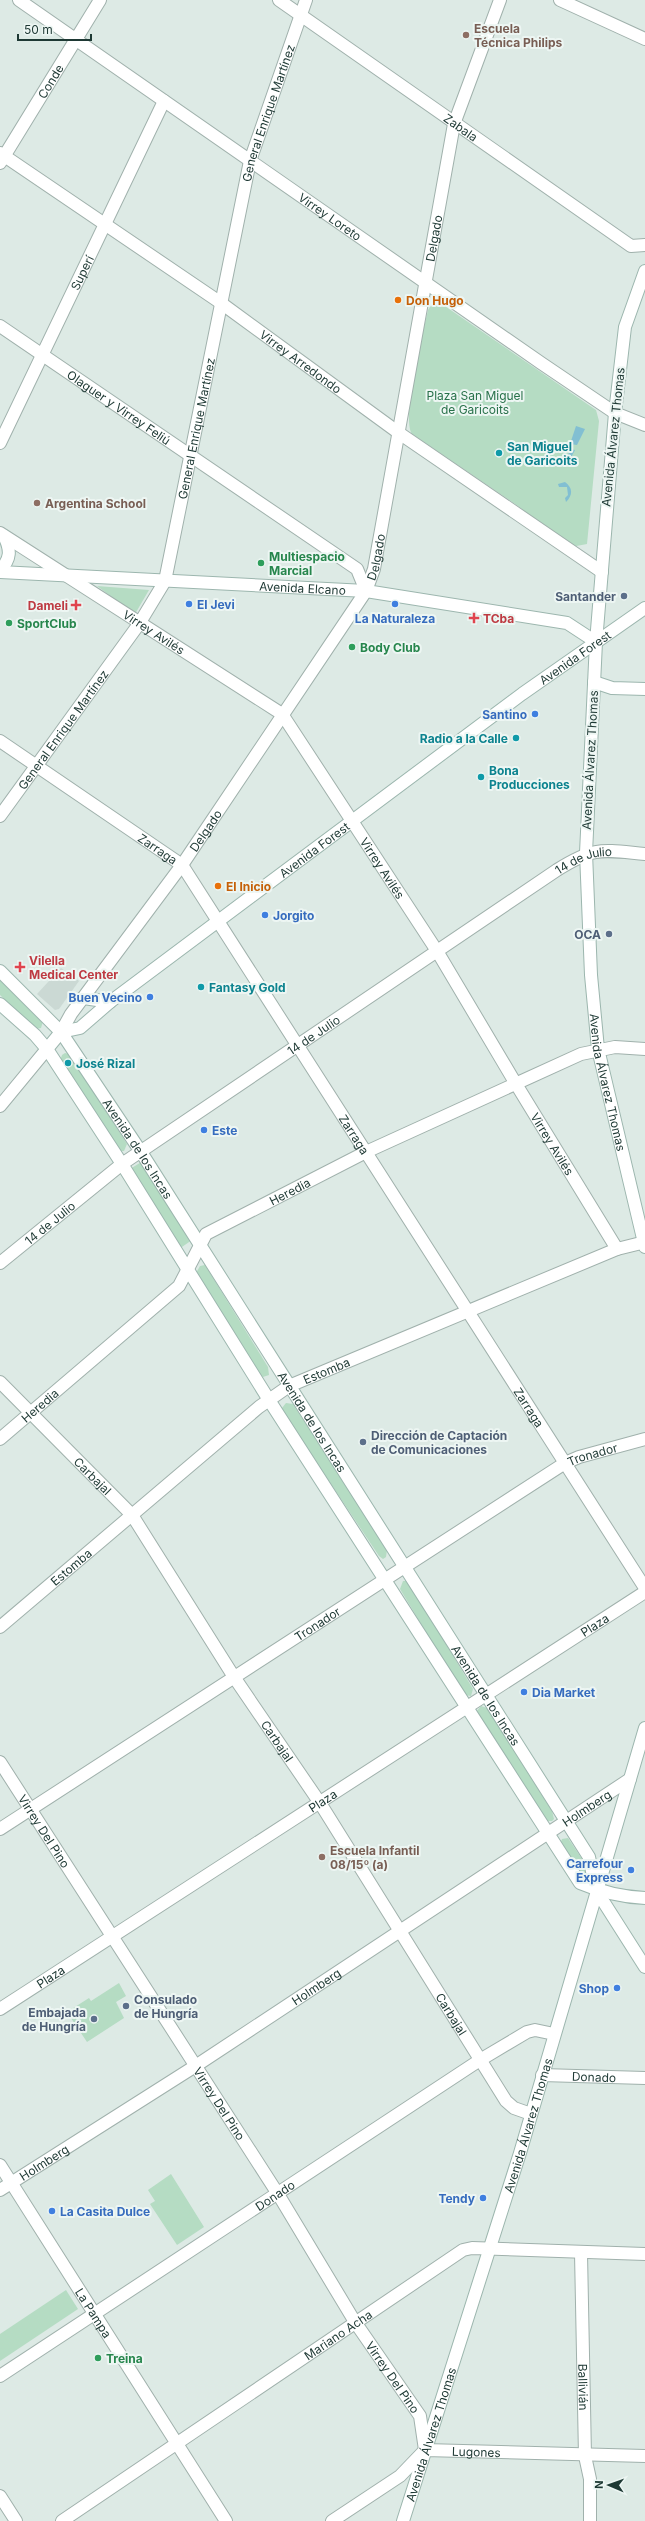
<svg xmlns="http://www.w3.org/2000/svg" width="645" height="2521" font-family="Inter,sans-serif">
<rect width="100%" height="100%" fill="#ddeae5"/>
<polygon fill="#cbd9d4" points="61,968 79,981 59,1009 55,1010 37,994"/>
<g fill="#b5dcc3">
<path d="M439 302 596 410 599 421 587 544 571 547 518 506 412 434C401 418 423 333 428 310L432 304Z"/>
<polygon points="97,586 149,590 135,614"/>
<polygon points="0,978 43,1021 41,1028 35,1029 0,995"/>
<polygon points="65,1053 69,1054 127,1144 124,1151 119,1151 60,1061 62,1055"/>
<polygon points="143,1161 192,1240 179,1249 130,1169"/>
<polygon points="205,1265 268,1367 269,1375 263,1377 259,1374 196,1273 200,1266"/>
<polygon points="286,1403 293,1404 387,1550 386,1557 383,1559 379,1556 283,1412 282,1408"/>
<polygon points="403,1581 408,1581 473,1689 471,1696 464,1695 400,1589"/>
<polygon points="481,1706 487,1708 552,1811 554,1819 552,1821 545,1821 476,1712"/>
<polygon points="568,1838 588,1868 587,1872 582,1876 577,1871 560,1844 562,1839"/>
<polygon points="119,1983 126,1996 116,2002 124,2018 87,2042 67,2012 89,1998 91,2001"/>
<polygon points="171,2174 204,2227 177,2245 150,2204 155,2201 148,2190"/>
<polygon points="66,2290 78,2309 0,2361 0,2334"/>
</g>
<g fill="#82bfd2">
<polygon points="576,426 585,429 577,445 570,444"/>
<polygon points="570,449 575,450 566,467 565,465"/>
<path d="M565 482C573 488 573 495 566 502L565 498 568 495 567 487H559L558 484Z"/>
</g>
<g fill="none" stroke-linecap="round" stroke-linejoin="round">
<g stroke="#a0b1ac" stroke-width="14">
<g id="minor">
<path id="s1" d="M19 0 541 363 615 413 645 425"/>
<path id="s2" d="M279 0 631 246 645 245"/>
<polyline points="560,0 645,39"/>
<path id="s3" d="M0 153 221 303 399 433 602 572"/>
<path id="s4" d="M0 163 100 0"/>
<path id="s5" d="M0 326 357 569 366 591"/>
<path id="s6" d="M0 443 164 101"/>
<path id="s7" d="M0 533 282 714 437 951 516 1084 617 1249"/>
<path id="s8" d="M0 741 182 865 645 1588"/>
<path id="s9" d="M0 816 139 624 165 581 250 161 306 0"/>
<path id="s10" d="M61 1032 71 1014 182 865 366 591 374 569 454 124 500 0"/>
<path id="s11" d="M0 1263 122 1164 557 870C595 846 602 850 645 854"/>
<path id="s12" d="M0 1382 132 1515 234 1677 320 1803 506 2101 514 2108 531 2114"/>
<path id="s13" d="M0 1439 179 1286 206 1234 366 1152 581 1054 615 1047 645 1049"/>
<path id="s14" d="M0 1627 259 1407 289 1386 617 1249 645 1242"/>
<path id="s15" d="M0 1762 278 2194 355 2322 420 2416 425 2450"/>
<path id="s16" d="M0 1829 565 1463 579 1457 645 1439"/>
<path id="s17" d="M0 2009 645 1592"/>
<path id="s18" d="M542 2075 645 2078"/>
<path id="s19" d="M0 2190 197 2065 630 1779"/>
<path id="s20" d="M581 2253 585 2456 590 2479V2521"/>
<path id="s21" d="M0 2376 480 2060 527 2032 535 2030 554 2034"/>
<polyline points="0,2496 16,2521"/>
<path id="s22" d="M62 2521 463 2250 472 2248 645 2254"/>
<path id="s23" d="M332 2521 400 2476 425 2450 645 2456"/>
</g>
</g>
<g stroke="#a0b1ac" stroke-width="14">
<g id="tertiary">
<polyline points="0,1106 47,1049"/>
<path id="s24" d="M0 2165 226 2521"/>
</g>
</g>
<g stroke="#9cb6ae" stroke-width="14">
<g id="secondary">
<path id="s25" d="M645 271 625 327 615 413 596 642 586 853 591 975 598 1049 645 1247"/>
<path d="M0 570C11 559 11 550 4 536"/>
<path id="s26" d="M0 572 366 591 567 623 596 642"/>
<polyline points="594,682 612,688 645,689"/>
<path id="s27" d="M0 971 61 1032 141 1152 589 1857 596 1890 645 1967"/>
<polyline points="84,998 110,1002"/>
<path d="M0 1004 35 1035 47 1049 122 1164 269 1400 580 1883C601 1892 622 1897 645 1898"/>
<path id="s28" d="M47 1049 61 1032 80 1028 110 1002 522 694 645 608"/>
<path id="s29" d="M403 2521 520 2153 645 1728"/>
</g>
</g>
<use href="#minor" stroke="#fff" stroke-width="12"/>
<use href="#tertiary" stroke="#fff" stroke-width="12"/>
<use href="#secondary" stroke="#fff" stroke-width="12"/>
</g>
<g fill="#8d6e63" stroke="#edf6f3" stroke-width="1.5">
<circle cx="466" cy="35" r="4"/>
<circle cx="37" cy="503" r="4"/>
<circle cx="322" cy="1857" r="4"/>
</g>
<g fill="#e8710a" stroke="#edf6f3" stroke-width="1.5">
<circle cx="398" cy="300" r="4"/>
<circle cx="218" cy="886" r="4"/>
</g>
<g fill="#0f9aa8" stroke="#edf6f3" stroke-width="1.5">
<circle cx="499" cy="453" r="4"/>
<circle cx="516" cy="738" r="4"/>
<circle cx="481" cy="777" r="4"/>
<circle cx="201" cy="987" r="4"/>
<circle cx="68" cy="1063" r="4"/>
</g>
<g fill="#2e9e5b" stroke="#edf6f3" stroke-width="1.5">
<circle cx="261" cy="563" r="4"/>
<circle cx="9" cy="623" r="4"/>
<circle cx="352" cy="647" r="4"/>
<circle cx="98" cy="2358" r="4"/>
</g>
<g fill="#5c6f8a" stroke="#edf6f3" stroke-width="1.5">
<circle cx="624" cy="596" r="4"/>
<circle cx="609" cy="934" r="4"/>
<circle cx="363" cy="1442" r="4"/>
<circle cx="126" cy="2006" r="4"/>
<circle cx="94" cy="2019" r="4"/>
</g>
<g fill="#3f7fe0" stroke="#edf6f3" stroke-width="1.5">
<circle cx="189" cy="604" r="4"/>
<circle cx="395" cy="604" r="4"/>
<circle cx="535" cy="714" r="4"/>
<circle cx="265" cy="915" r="4"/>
<circle cx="150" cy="997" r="4"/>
<circle cx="204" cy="1130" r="4"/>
<circle cx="524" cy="1692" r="4"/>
<circle cx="631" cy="1870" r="4"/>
<circle cx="617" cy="1988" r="4"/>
<circle cx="483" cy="2198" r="4"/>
<circle cx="52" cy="2211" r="4"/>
</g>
<g fill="#e0444e" stroke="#edf6f3" stroke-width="1.5">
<path d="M74 599h4v4h4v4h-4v4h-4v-4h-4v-4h4z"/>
<path d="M472 612h4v4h4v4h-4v4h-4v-4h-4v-4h4z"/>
<path d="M18 961h4v4h4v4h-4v4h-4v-4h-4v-4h4z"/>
</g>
<g text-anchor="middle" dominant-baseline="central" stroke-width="4" stroke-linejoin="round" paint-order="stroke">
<g font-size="12" font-weight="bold" fill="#785e54" stroke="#edf6f3" text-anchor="start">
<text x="474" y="28">Escuela<tspan x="474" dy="14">Técnica Philips</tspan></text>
<text x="45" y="503">Argentina School</text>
<text x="330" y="1850">Escuela Infantil<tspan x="330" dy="14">08/15º (a)</tspan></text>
</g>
<g font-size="12" fill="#1e3934" stroke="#edf6f3">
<text stroke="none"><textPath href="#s4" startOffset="96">Conde</textPath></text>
<text stroke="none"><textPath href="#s9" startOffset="767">General Enrique Martínez</textPath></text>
<text stroke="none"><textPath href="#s2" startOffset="222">Zabala</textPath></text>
<text stroke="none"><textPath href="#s1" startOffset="379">Virrey Loreto</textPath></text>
<text stroke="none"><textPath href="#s10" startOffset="896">Delgado</textPath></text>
<text stroke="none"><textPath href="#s6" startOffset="189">Superí</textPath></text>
<text stroke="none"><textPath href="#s3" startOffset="366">Virrey Arredondo</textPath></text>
<text stroke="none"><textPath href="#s5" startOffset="144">Olaguer y Virrey Feliú</textPath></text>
<text stroke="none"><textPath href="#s9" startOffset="443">General Enrique Martínez</textPath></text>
<text transform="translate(613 437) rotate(-84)">Avenida Álvarez Thomas</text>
<text stroke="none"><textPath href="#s10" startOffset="572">Delgado</textPath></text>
<text stroke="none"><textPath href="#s26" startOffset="303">Avenida Elcano</textPath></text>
<text stroke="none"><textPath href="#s7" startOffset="183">Virrey Avilés</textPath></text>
<text stroke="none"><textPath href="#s28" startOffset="660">Avenida Forest</textPath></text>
<text stroke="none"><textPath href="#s9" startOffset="107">General Enrique Martínez</textPath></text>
<text transform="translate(590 760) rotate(-87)">Avenida Álvarez Thomas</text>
<text stroke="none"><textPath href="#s10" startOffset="248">Delgado</textPath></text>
<text stroke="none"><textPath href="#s8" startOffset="191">Zarraga</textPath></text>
<text stroke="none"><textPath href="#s28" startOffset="336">Avenida Forest</textPath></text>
<text stroke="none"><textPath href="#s11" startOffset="711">14 de Julio</textPath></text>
<text stroke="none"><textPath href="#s7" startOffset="519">Virrey Avilés</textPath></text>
<text stroke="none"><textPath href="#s11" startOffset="388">14 de Julio</textPath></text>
<text stroke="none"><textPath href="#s25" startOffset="818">Avenida Álvarez Thomas</textPath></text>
<text stroke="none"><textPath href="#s8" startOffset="540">Zarraga</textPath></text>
<text stroke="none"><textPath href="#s7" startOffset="843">Virrey Avilés</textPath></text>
<text stroke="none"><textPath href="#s27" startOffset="226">Avenida de los Incas</textPath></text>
<text stroke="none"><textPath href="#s13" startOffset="388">Heredia</textPath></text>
<text stroke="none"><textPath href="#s11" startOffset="64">14 de Julio</textPath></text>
<text stroke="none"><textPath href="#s14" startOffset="417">Estomba</textPath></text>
<text stroke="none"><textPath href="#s13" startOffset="52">Heredia</textPath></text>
<text stroke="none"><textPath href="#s8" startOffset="864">Zarraga</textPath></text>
<text stroke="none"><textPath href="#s27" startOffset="550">Avenida de los Incas</textPath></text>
<text stroke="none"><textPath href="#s16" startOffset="702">Tronador</textPath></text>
<text stroke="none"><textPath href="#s12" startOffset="132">Carbajal</textPath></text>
<text stroke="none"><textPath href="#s14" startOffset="93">Estomba</textPath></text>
<text stroke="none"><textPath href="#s16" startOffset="378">Tronador</textPath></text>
<text stroke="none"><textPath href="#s17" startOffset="708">Plaza</textPath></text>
<text stroke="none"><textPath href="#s27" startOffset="874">Avenida de los Incas</textPath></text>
<text stroke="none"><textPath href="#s12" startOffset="456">Carbajal</textPath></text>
<text stroke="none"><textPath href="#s17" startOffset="384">Plaza</textPath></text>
<text stroke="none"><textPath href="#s19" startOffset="700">Holmberg</textPath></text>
<text stroke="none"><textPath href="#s15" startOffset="82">Virrey Del Pino</textPath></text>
<text stroke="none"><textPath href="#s17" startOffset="60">Plaza</textPath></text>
<text stroke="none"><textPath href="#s19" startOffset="376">Holmberg</textPath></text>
<text stroke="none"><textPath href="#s12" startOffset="780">Carbajal</textPath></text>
<text stroke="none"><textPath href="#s18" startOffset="52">Donado</textPath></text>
<text stroke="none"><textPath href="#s15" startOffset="406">Virrey Del Pino</textPath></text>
<text stroke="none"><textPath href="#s29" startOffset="415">Avenida Álvarez Thomas</textPath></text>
<text stroke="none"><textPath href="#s19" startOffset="52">Holmberg</textPath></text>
<text stroke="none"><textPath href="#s21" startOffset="329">Donado</textPath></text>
<text stroke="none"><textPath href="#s24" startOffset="175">La Pampa</textPath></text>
<text stroke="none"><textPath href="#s22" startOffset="333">Mariano Acha</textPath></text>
<text stroke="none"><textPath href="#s15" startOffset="730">Virrey Del Pino</textPath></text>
<text stroke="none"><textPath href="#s20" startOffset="134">Ballivián</textPath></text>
<text stroke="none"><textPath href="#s29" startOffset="91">Avenida Álvarez Thomas</textPath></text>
<text stroke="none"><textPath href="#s23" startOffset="169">Lugones</textPath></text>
</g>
<g font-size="12" font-weight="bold" fill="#c56008" stroke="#edf6f3" text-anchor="start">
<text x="406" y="300">Don Hugo</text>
<text x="226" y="886">El Inicio</text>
</g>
<g font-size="12" fill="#28714a" stroke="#edf6f3">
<text x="475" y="395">Plaza San Miguel<tspan x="475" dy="14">de Garicoits</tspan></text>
</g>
<g font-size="12" font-weight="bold" fill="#0d838f" stroke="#edf6f3" text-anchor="start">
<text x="507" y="446">San Miguel<tspan x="507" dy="14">de Garicoits</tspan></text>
<text x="508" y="738" text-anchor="end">Radio a la Calle</text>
<text x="489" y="770">Bona<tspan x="489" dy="14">Producciones</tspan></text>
<text x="209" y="987">Fantasy Gold</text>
<text x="76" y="1063">José Rizal</text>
</g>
<g font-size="12" font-weight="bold" fill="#27864d" stroke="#edf6f3" text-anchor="start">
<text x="269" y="556">Multiespacio<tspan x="269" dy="14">Marcial</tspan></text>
<text x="17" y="623">SportClub</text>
<text x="360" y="647">Body Club</text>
<text x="106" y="2358">Treina</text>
</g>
<g font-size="12" font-weight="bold" fill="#4e5e75" stroke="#edf6f3" text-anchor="end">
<text x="616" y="596">Santander</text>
<text x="601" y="934">OCA</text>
<text x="371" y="1435" text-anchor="start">Dirección de Captación<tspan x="371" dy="14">de Comunicaciones</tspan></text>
<text x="134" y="1999" text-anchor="start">Consulado<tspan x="134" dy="14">de Hungría</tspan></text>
<text x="86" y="2012">Embajada<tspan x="86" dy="14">de Hungría</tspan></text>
</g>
<g font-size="12" font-weight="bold" fill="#366cbe" stroke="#edf6f3" text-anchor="start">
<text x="197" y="604">El Jevi</text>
<text x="395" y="618" text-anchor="middle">La Naturaleza</text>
<text x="527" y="714" text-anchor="end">Santino</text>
<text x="273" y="915">Jorgito</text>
<text x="142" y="997" text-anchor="end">Buen Vecino</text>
<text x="212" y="1130">Este</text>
<text x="532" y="1692">Dia Market</text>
<text x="623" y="1863" text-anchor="end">Carrefour<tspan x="623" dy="14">Express</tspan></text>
<text x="609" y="1988" text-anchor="end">Shop</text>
<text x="475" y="2198" text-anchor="end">Tendy</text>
<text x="60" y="2211">La Casita Dulce</text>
</g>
<g font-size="12" font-weight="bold" fill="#be3a42" stroke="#edf6f3" text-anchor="start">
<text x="68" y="605" text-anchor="end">Dameli</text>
<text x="483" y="618">TCba</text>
<text x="29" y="960">Vilella<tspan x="29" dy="14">Medical Center</tspan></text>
</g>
</g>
<g transform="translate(609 2485) rotate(272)" stroke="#edf6f3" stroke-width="3" paint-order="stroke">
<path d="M0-3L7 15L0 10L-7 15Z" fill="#1e3934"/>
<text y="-6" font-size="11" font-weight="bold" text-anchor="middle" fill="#1e3934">N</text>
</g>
<path d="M18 34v6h73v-6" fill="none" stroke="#1e3934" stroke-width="2"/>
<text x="24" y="34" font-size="12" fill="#1e3934" stroke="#edf6f3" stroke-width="3" paint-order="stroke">50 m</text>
</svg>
